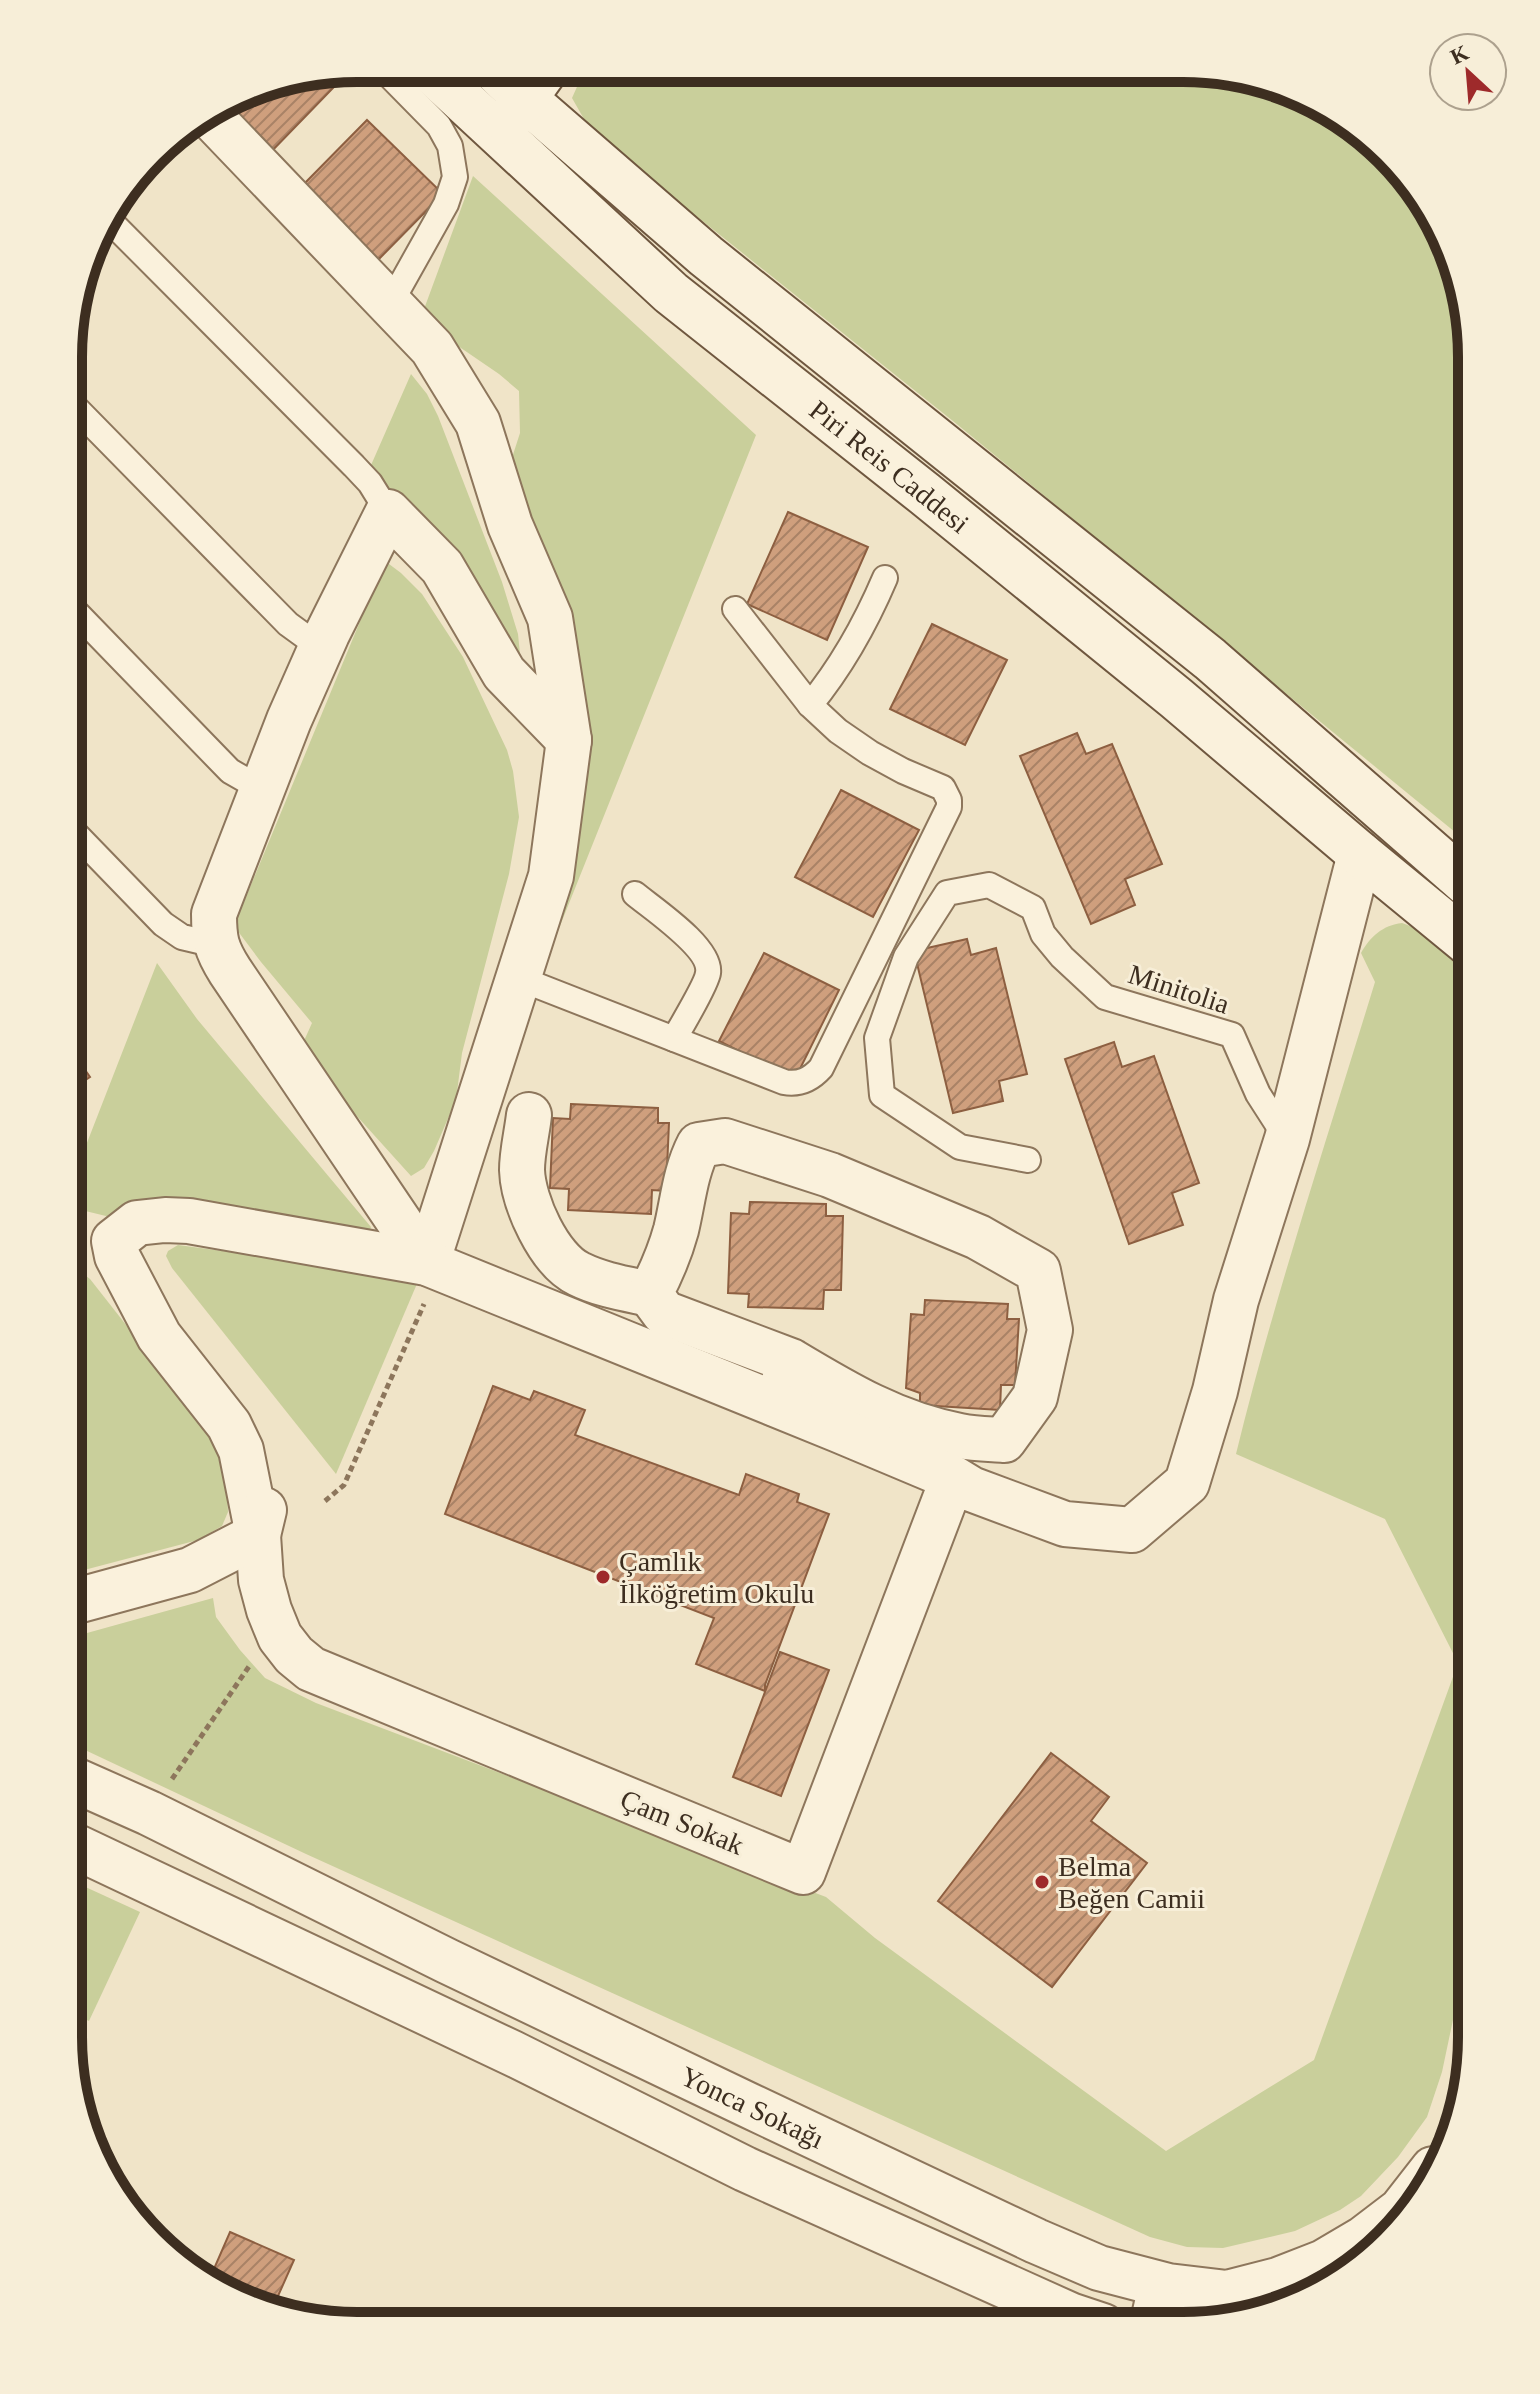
<svg xmlns="http://www.w3.org/2000/svg" width="1540" height="2394" font-family="'Times New Roman',serif">
<defs>
<pattern id="building-hatch" width="6" height="6" patternUnits="userSpaceOnUse" patternTransform="scale(2)"><rect width="6" height="6" fill="#cf9f7d"/><path d="M-1 1l2-2M0 6l6-6M5 7l2-2" fill="none" stroke="#a98266"/></pattern>
</defs>
<rect width="100%" height="100%" fill="#f0e4c8"/>
<g fill="#c9cf9b">
<polygon points="585,69 1221,71 1358,127 1450,246 1472,357 1472,846 953,421 611,148 584,119 572,98"/>
<polygon points="473,176 756,435 554,941 533,954 564,863 509,467 520,433 519,391 499,374 420,320"/>
<polygon points="411,374 427,394 438,416 502,582 518,634 520,654 535,690 368,472"/>
<polygon points="385,561 401,573 422,594 463,657 507,750 513,771 519,817 509,874 462,1053 456,1100 434,1151 424,1168 411,1176 299,1052 312,1023 261,962 234,926"/>
<path d="M1402 923C1432 934 1449 948 1472 970L1471 1873 1458 1996 1442 2072 1427 2117 1398 2157 1361 2196 1340 2210 1295 2231 1223 2248 1187 2247 1150 2237 306 1854 68 1742 69 1638 213 1598 216 1617 240 1650 265 1678 316 1703 826 1897 875 1938 1166 2151 1314 2060 1458 1663 1385 1519 1236 1454C1275 1295 1327 1139 1375 982L1361 953C1370 937 1383 925 1402 923Z"/>
<polygon points="157,963 197,1019 371,1227 368,1235 110,1217 69,1207 69,1189"/>
<polygon points="178,1245 394,1274 419,1279 336,1474 172,1268 166,1256 168,1251"/>
<polygon points="69,1263 90,1279 225,1451 228,1512 222,1526 198,1540 69,1574"/>
<polygon points="68,1879 140,1912 89,2021 68,2011"/>
</g>
<g fill="url(#building-hatch)" stroke="#8d5f41" stroke-width="2">
<polygon points="321,75 333,88 266,157 216,109 247,90"/>
<polygon points="367,120 443,194 375,263 299,189"/>
<polygon points="788,512 868,547 827,640 747,604"/>
<polygon points="932,624 1007,660 965,745 890,709"/>
<polygon points="1077,733 1086,754 1112,744 1162,864 1125,879 1135,905 1091,924 1020,756"/>
<polygon points="841,790 919,830 873,917 795,877"/>
<polygon points="967,939 971,955 996,948 1027,1074 999,1081 1003,1101 953,1113 914,951"/>
<polygon points="764,953 839,990 795,1079 719,1041"/>
<polygon points="1114,1042 1122,1067 1154,1056 1199,1183 1172,1193 1183,1225 1129,1244 1065,1059"/>
<polygon points="69,1047 90,1077 69,1091"/>
<polygon points="571,1104 658,1108 658,1123 669,1123 666,1191 652,1190 651,1214 568,1210 569,1189 550,1188 553,1118 570,1119"/>
<polygon points="750,1202 826,1204 826,1216 843,1216 841,1290 824,1290 823,1309 748,1307 749,1294 728,1293 731,1213 749,1214"/>
<polygon points="925,1300 1008,1304 1007,1319 1019,1319 1015,1385 1001,1385 1000,1410 920,1405 920,1393 906,1388 911,1314 924,1315"/>
<polygon points="493,1386 530,1400 534,1391 585,1410 575,1435 739,1495 746,1474 799,1494 797,1502 829,1514 765,1685 765,1691 696,1664 714,1618 445,1514"/>
<polygon points="780,1652 829,1670 781,1796 733,1777"/>
<polygon points="1051,1753 1109,1797 1091,1821 1147,1863 1052,1987 938,1901"/>
<polygon points="230,2232 294,2260 274,2305 210,2278"/>
</g>
<g fill="none" stroke-linecap="round" stroke-linejoin="round">
<g stroke="#8d765c" stroke-width="28">
<g id="lane">
<polyline points="382,68 439,126 450,146 455,177 446,204 390,304"/>
<polyline points="107,218 354,466 370,483 388,512"/>
<polyline points="70,402 288,624 321,648"/>
<polyline points="70,606 230,771 263,790"/>
<path d="M810 705C842 666 865 625 885 578"/>
<polyline points="70,828 163,924 182,937 199,941 214,940"/>
<path d="M635 894C653 909 712 948 708 973 707 983 681 1027 674 1039"/>
<path d="M518 978 784 1082C800 1085 811 1079 821 1068L949 807V800L943 788 903 771 870 753 838 731 810 705 735 609"/>
<polyline points="1028,1160 960,1147 882,1095 877,1038 906,957 947,893 989,885 1033,908 1043,934 1062,957 1105,997 1232,1035 1258,1094 1287,1139"/>
</g>
</g>
<g stroke="#8d765c" stroke-width="48">
<g id="street">
<polyline points="208,114 432,348 478,423 510,525 550,618 569,740 551,876 427,1263"/>
<path d="M529 1115C527 1133 522 1152 522 1170 523 1202 549 1260 579 1274 601 1285 627 1289 650 1294"/>
<path d="M427 1263 230 971C216 949 214 939 214 914L289 720 327 634 388 512 442 567 504 673 569 740"/>
<path d="M776 1404 791 1361C846 1394 896 1424 960 1436 975 1439 990 1439 1004 1440L1035 1397 1050 1330 1038 1271 978 1237 830 1175 725 1141 699 1145C685 1172 683 1201 676 1230 670 1252 661 1273 650 1294L664 1313 791 1361"/>
<polyline points="953,1478 803,1872 311,1669 294,1655 280,1637 269,1610 261,1580 258,1535 241,1450 229,1425 159,1336 117,1256 114,1241 137,1223 165,1220 189,1221 427,1263 839,1430 953,1478 971,1489 1065,1524 1132,1530 1187,1483 1215,1391 1236,1300 1287,1139 1360,854"/>
<polyline points="69,1603 190,1570 258,1535 264,1510"/>
<path id="s1" d="M68 1777 149 1813 447 1961 748 2105 1036 2241 1099 2268 1168 2286 1227 2293 1278 2280 1324 2262 1363 2239 1401 2210 1433 2169"/>
<polyline points="68,1843 512,2053 745,2169 1070,2315 1103,2326"/>
<polyline points="1152,2326 1161,2285"/>
</g>
</g>
<g stroke="#6f573f" stroke-width="48">
<g id="secondary">
<path id="s2" d="M428 68 671 293 925 494 1176 698 1360 854 1472 946"/>
<polyline points="493,68 526,100 706,256 1210,659 1472,888"/>
<polyline points="508,122 546,69"/>
</g>
</g>
<g stroke="#8d765c" stroke-width="5" stroke-dasharray="6 4" stroke-linecap="butt">
<polyline points="325,1501 344,1485 424,1304"/>
<polyline points="172,1779 250,1665"/>
</g>
<use href="#lane" stroke="#faf1dc" stroke-width="24"/>
<use href="#street" stroke="#faf1dc" stroke-width="44"/>
<use href="#secondary" stroke="#faf1dc" stroke-width="44"/>
</g>
<g fill="#9e2a2b" stroke="#f7eed8" stroke-width="3">
<circle cx="603" cy="1577" r="8"/>
<circle cx="1042" cy="1882" r="8"/>
</g>
<g text-anchor="middle" dominant-baseline="central" stroke-width="6" stroke-linejoin="round" paint-order="stroke">
<g font-size="28" fill="#3d2e20" stroke="#f7eed8">
<text stroke="none"><textPath href="#s2" startOffset="610">Piri Reis Caddesi</textPath></text>
<text transform="translate(1179 989) rotate(18)">Minitolia</text>
<text transform="translate(682 1822) rotate(22)">Çam Sokak</text>
<text stroke="none"><textPath href="#s1" startOffset="760">Yonca Sokağı</textPath></text>
</g>
<g font-size="28" fill="#3d2e20" stroke="#f7eed8" text-anchor="start">
<text x="619" y="1561">Çamlık<tspan x="619" dy="32">İlköğretim Okulu</tspan></text>
<text x="1058" y="1866">Belma<tspan x="1058" dy="32">Beğen Camii</tspan></text>
</g>
</g>
<path d="M0 0H1540V2394H0ZM357 82H1183A275 275 0 0 1 1458 357V2037A275 275 0 0 1 1183 2312H357A275 275 0 0 1 82 2037V357A275 275 0 0 1 357 82Z" fill="#f7eed8" fill-rule="evenodd"/>
<path fill="none" stroke="#3d2e20" stroke-width="10" d="M357 82H1183A275 275 0 0 1 1458 357V2037A275 275 0 0 1 1183 2312H357A275 275 0 0 1 82 2037V357A275 275 0 0 1 357 82Z"/>
<g transform="translate(1468 72) rotate(334)"><circle r="38" fill="#f7eed8" stroke="#ada18e" stroke-width="2"/>
<path d="M0-6L14 30L0 20L-14 30Z" fill="#9e2a2b"/>
<text y="-12" font-size="22" font-weight="bold" text-anchor="middle" fill="#3d2e20">K</text>
</g>
</svg>
